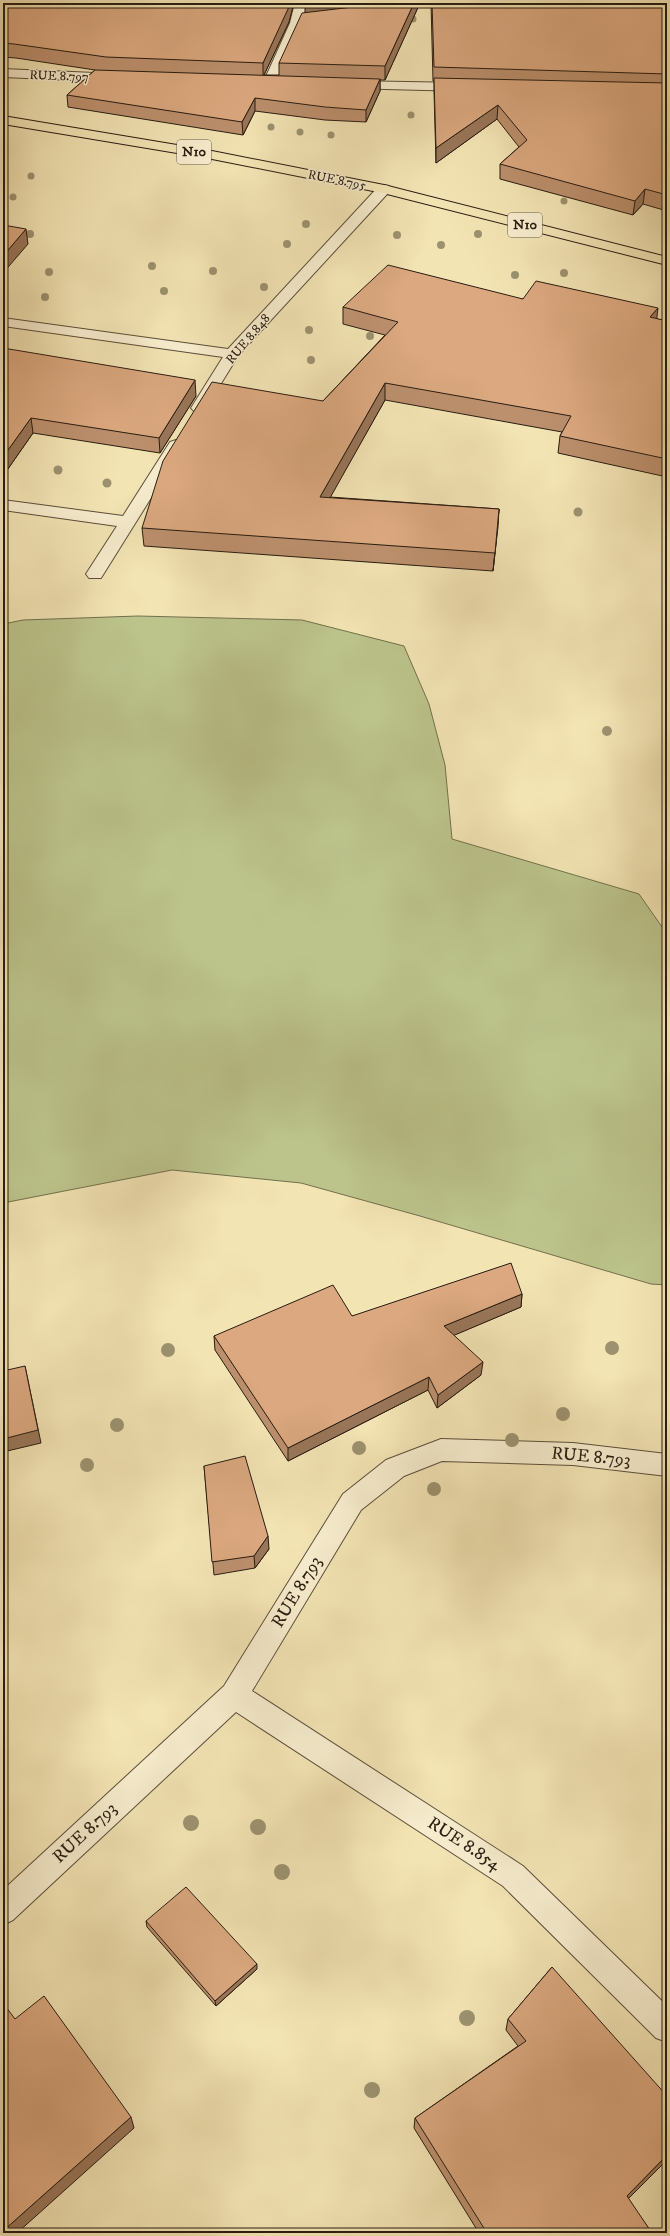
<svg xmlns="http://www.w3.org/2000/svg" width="670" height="2236" font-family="'IM FELL DW Pica',serif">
<rect width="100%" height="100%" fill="#f3e4b4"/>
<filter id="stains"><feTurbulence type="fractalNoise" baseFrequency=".005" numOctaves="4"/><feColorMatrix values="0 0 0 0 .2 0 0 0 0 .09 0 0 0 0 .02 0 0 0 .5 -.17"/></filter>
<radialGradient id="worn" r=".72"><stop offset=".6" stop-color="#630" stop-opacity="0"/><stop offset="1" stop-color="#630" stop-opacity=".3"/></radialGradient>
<polygon fill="#bcc48c" stroke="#72704e" points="138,616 302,620 404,646 429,704 445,765 452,839 639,894 667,934 667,1285 651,1284 420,1216 301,1183 172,1170 3,1203 3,624 23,620"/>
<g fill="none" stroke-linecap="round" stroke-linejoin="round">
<g stroke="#5b4e3a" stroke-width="2">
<g id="minor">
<polygon points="295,3 307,3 302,23 275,83 273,86 265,86 263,83 290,23"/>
<polygon points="3,69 118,74 124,78 118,82 3,77"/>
<polygon points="350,81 464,83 470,87 464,91 346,88 344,85 346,82"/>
<polygon points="384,185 389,186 391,189 389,192 238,356 204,411 194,411 191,408 223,357 3,326 3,318 228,349 379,186"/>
<polygon points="176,440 182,442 184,445 101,578 89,578 86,574 117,526 3,510 3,500 123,516 170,442"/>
<polygon points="441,1439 573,1443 667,1454 667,1476 573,1465 442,1461 404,1476 361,1510 252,1691 523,1866 667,2006 667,2042 656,2038 503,1886 236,1712 13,1920 3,1925 3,1890 224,1686 343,1494 386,1460"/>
</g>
</g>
<g stroke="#281c11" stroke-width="2">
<polygon id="highway" points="3,116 207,150 384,185 667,257 667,265 383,193 207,158 3,124"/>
</g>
<use href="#minor" fill="#f7edce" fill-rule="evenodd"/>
<use href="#highway" fill="#f3e4b4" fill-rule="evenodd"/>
</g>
<g fill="#9c926f">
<circle cx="413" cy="19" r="3.5"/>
<circle cx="411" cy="115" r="3.5"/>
<circle cx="271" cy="127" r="3.5"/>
<circle cx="300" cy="132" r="3.5"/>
<circle cx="331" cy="135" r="3.5"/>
<circle cx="31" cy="176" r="3.5"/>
<circle cx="13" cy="197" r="3.5"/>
<circle cx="564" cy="201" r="3.5"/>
<circle cx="306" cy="224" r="4"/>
<circle cx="30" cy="234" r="4"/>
<circle cx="478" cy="234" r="4"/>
<circle cx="397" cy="235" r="4"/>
<circle cx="287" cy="244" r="4"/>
<circle cx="441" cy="245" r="4"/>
<circle cx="152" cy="266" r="4"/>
<circle cx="213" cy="271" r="4"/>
<circle cx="49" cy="272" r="4"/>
<circle cx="564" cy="273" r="4"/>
<circle cx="515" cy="275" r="4"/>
<circle cx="264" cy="287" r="4"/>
<circle cx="164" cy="291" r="4"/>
<circle cx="45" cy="297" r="4"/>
<circle cx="309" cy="330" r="4"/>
<circle cx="370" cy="336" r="4"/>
<circle cx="311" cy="360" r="4"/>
<circle cx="58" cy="470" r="4.5"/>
<circle cx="107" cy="483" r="4.5"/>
<circle cx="578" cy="512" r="4.5"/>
<circle cx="607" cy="731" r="5"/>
<circle cx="612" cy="1348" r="7"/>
<circle cx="168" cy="1350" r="7"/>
<circle cx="563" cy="1414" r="7"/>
<circle cx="117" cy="1425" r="7"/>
<circle cx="512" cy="1440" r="7"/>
<circle cx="359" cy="1448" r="7"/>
<circle cx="87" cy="1465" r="7"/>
<circle cx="434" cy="1489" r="7"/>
<circle cx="191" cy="1823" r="8"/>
<circle cx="258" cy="1827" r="8"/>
<circle cx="282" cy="1872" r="8"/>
<circle cx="467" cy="2018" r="8"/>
<circle cx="372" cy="2090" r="8"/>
</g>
<g fill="#bc906d" stroke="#281c11">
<polygon points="3,3 294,3 289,22 264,75 279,75 279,63 420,3 385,80 380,80 380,91 366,122 325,120 255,111 243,135 68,107 67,95 95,70 16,58 3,57"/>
<polygon points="431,3 667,3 667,211 643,204 633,215 500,179 500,164 519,147 497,119 436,163 434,92 434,81 433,81"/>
<polygon points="523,299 657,319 667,321 667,477 558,453 560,436 562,432 385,400 330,497 499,509 493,571 144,546 142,528 323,401 385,335 343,324 343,307"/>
<polygon points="3,348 196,396 160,453 33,433 3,476"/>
<polygon points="522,1294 521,1307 454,1335 481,1375 437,1408 428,1390 288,1461 215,1350 214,1336 352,1316"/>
<polygon points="204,1466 269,1549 255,1568 214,1575"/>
<polygon points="146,1921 257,1969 216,2006 147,1927"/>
<polygon points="552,1967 628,2199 652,2233 479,2233 414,2128 415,2118 518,2046 506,2030 508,2019"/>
</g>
<g fill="#997659" stroke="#281c11">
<polygon points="290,3 294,3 289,22 263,77 263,63"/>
<polygon points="305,3 398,3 305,16"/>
<polygon points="414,3 420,3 385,80 385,66"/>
<polygon points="380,79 380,91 366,122 366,110"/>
<polygon points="255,98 255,111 243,135 242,122"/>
<polygon points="498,105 497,119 436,163 436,148"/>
<polygon points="645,189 643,204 633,215 635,201"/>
<polygon points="26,229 28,244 3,273 3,256"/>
<polygon points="658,308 656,325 650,317"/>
<polygon points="195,380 196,396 160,453 159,438"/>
<polygon points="385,383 385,400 321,514 320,497"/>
<polygon points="31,418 33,433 3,476 3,457"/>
<polygon points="499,509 498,527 493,571 495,553"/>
<polygon points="522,1294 521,1307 443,1340 444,1326"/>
<polygon points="483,1362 481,1375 437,1408 438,1395"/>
<polygon points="25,1366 41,1443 3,1452 3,1439"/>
<polygon points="429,1377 428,1390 288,1461 288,1448"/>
<polygon points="268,1536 269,1549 255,1568 254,1556"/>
<polygon points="257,1964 257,1969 216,2006 215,2001"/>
<polygon points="131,2117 134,2128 17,2233 3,2233 3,2231"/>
<polygon points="667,2155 667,2160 622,2205 627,2196"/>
</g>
<g fill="#dba87f" stroke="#281c11">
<polygon points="3,3 290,3 288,9 263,63 106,57 14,44 3,43"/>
<polygon points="387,3 414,3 385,66 279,63 302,13"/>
<polygon points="432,3 667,3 667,74 434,67"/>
<polygon points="95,70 380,79 366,110 325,107 255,98 242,122 67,95"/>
<polygon points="434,78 667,83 667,195 645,189 635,201 500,164 527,140 498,105 436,148"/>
<polygon points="3,225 26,229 3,256"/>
<polygon points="388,265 523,299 536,281 658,308 650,317 667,321 667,459 560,436 571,416 385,383 320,497 499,509 495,553 142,528 163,461 212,382 323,401 398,322 343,307"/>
<polygon points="3,348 195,380 159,438 31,418 3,457"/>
<polygon points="511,1263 522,1294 444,1326 483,1362 438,1395 429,1377 288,1448 214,1336 333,1285 352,1316"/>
<polygon points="25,1366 38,1430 3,1439 3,1371"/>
<polygon points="245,1456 268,1536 254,1556 212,1562 204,1466"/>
<polygon points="186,1887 257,1964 215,2001 146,1921"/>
<polygon points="552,1967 667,2096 667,2155 627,2196 652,2233 487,2233 415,2118 526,2041 508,2019"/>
<polygon points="44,1996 131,2117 3,2231 3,2003 15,2019"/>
</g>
<g text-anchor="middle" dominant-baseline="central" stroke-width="3" stroke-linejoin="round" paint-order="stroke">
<g font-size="13" fill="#281c11" stroke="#f7edce">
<text transform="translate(59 76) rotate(2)">RUE 8.797</text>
<text transform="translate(337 180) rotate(11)">RUE 8.795</text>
<text transform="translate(248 339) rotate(-50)">RUE 8.848</text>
</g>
<g fill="#f7edce" stroke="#665b4a" stroke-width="1">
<rect x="177" y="140" width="34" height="24" rx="3"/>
<rect x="508" y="213" width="34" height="24" rx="3"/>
</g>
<g font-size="14" font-weight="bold" fill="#281c11">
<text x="194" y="152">N10</text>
<text x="525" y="225">N10</text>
</g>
<g font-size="18" fill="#281c11" stroke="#f7edce">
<text transform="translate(591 1457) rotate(5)">RUE 8.793</text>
<text transform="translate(297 1592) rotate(-59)">RUE 8.793</text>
<text transform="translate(85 1833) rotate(-43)">RUE 8.793</text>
<text transform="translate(464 1844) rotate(33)">RUE 8.854</text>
</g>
</g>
<rect width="670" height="2236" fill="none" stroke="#f3e4b4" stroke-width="16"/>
<rect x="4" y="4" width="662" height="2228" fill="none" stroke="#281c11" stroke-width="2"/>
<rect x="8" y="8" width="654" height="2220" fill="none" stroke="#281c11"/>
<rect width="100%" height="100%" filter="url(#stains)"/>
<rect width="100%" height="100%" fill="url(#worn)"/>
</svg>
